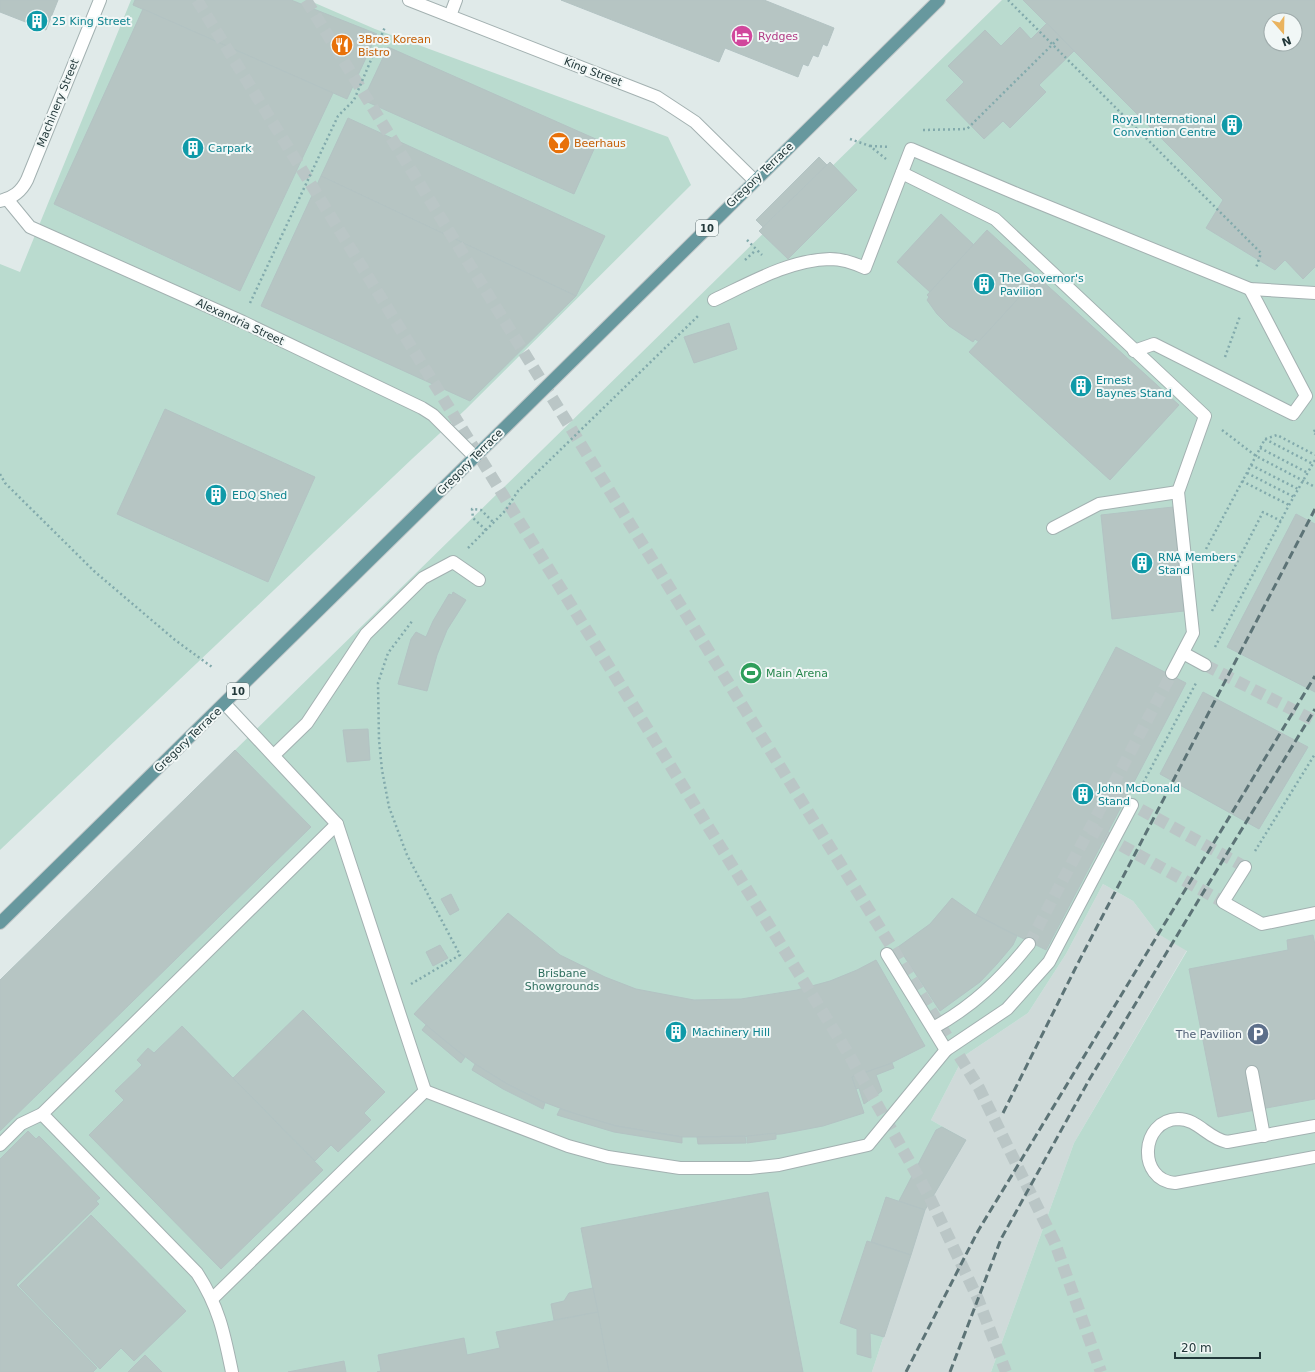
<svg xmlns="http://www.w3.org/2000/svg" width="1315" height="1372" font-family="'DejaVu Sans',sans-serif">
<rect width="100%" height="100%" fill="#e0eae9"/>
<polygon fill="#cfdad9" points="1103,884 1133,901 1158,934 1187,950 1074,1143 991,1372 872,1372 925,1210 966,1140 931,1120 964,1056 1028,1013 1066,954"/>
<g fill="#badbcf" fill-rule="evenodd">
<polygon points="131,0 308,0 375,29 668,137 691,185 465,410 413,458 0,850 0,264 20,272"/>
<path d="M1002 0H1315V1370L1306 1372H991L1074 1143 1187 951 1158 934 1133 901 1103 884 1066 954 1028 1013 964 1056 931 1120 966 1140 925 1210 872 1372H0V980ZM1271 20H1295V44H1271Z"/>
</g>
<g fill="#b6c5c3" stroke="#b3c3c3" fill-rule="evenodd">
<polygon points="0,0 58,0 46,30 0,12"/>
<polygon points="135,0 291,0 377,34 347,99 133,5"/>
<polygon points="561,0 764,0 834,28 827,46 823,44 818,57 813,55 808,66 803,64 798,77 725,48 719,62"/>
<path d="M1023 0H1315V267L1303 279 1285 260 1275 270 1206 228 1223 200ZM1271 20H1295V44H1271Z"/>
<polygon points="143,9 333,93 240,291 54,204"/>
<polygon points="1047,23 1074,51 1039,85 1046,92 1010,128 1003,121 984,139 946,100 964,82 948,66 985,30 1001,46 1020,27 1031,39"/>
<polygon points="388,47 598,140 574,194 363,100"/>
<polygon points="348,118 605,236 576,296 321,176"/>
<polygon points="819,157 827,165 763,227 756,220"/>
<polygon points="830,162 857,190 788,259 759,231"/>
<polygon points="321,176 576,296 470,401 261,306"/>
<polygon points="941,214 974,245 930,292 897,262"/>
<polygon points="987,230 1038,277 979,342 975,339 973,342 949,326 937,314 927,300 929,297 927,295"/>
<polygon points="1038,277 1179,405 1110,480 969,352"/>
<polygon points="729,323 737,349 694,363 684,337"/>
<polygon points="165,409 315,477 268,582 117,514"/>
<polygon points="1173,507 1184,611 1112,619 1101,515"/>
<polygon points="1296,514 1315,524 1315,692 1227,647"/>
<polygon points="453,592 466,600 447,630 437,655 427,691 398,684 411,639 416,632 426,637 433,621 449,594 452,595"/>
<polygon points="1116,647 1186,683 1046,950 976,915"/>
<polygon points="1203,692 1308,747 1259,829 1160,774"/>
<polygon points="368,729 370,760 347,762 343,730"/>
<polygon points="235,750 311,827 0,1131 0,980"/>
<polygon points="451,894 459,910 450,915 441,899"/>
<polygon points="952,898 976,915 1017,936 1013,945 997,964 980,982 940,1011 898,947 930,924"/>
<polygon points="508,913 560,955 605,977 636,989 694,1000 741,999 797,990 830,981 857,970 876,960 925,1046 887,1065 852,1077 864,1113 823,1126 781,1134 739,1137 682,1137 616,1126 578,1115 541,1101 507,1084 475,1064 443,1040 414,1014"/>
<polygon points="1313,935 1315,945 1315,1099 1218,1117 1189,969 1288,950 1287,940"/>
<polygon points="440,945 448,958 433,966 426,952"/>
<polygon points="303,1010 385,1092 364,1113 371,1120 338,1152 331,1145 315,1161 233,1078"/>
<polygon points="426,1025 465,1057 461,1063 422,1030"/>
<polygon points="182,1026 323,1170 221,1269 89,1135 124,1100 115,1091 142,1065 137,1060 148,1048 154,1053"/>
<polygon points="892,1063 894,1068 876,1075 882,1091 864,1104 859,1088 856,1089 852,1077"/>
<polygon points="475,1064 507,1084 545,1103 543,1109 503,1089 472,1070"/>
<polygon points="560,1109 616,1126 682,1137 682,1143 614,1132 557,1115"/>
<polygon points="942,1127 966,1140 925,1210 899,1201 936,1130"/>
<polygon points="28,1131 36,1139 39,1136 100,1198 96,1201 99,1204 16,1285 97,1368 93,1372 0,1372 0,1159"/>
<polygon points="776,1133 776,1139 747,1143 747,1136"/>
<polygon points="745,1136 746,1143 698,1144 697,1137"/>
<polygon points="768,1192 803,1372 609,1372 581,1228"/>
<polygon points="886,1197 925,1210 911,1255 871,1242"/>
<polygon points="91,1215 186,1311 134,1361 121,1348 100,1369 19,1286"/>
<polygon points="867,1241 911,1255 884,1337 870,1333 871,1358 857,1354 857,1329 840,1323"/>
<polygon points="593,1288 598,1312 554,1320 551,1304 564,1301 569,1293"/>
<polygon points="598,1312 609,1372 377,1372 381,1371 378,1355 464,1338 467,1355 500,1348 496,1332"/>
<polygon points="145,1355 162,1372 128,1372"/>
<polygon points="344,1361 346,1372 288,1372"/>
</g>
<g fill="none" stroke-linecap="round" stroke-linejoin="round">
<g stroke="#bac6c6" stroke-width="12" stroke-dasharray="12 6" stroke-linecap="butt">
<polyline points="1205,665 1315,721"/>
<polyline points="1109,792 1245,867"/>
<polyline points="1090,828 1223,902"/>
<polyline points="1029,944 1172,673"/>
</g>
<g stroke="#bac6c6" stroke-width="12" stroke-dasharray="12 6" stroke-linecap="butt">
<polyline points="197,0 848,1053 928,1194 978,1299 1006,1372"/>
<polyline points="306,0 979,1088 1055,1243 1101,1372"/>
</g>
<g stroke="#a3b1b1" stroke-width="14">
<g id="lane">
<polyline points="225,704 337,824 425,1091"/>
<polyline points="1252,1072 1264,1136"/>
<polyline points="425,1091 568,1146 608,1157 680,1168 750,1168 779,1165 868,1145 946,1050"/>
<path d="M1315 1126 1227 1142C1207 1138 1198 1119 1178 1119 1140 1120 1137 1180 1175 1183L1315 1157"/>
<polyline points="0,1145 21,1124 42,1114"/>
<polyline points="212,1299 425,1091"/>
<path d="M232 1372C224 1333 219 1307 197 1273L42 1114 337 824"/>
</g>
</g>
<g stroke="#a3b1b1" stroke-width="14">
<g id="street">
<polyline points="409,0 657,97 695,122 754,180"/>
<polyline points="450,16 456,0"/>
<polyline points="902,173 995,219 1205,416 1178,492 1193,633 1172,673"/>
<polyline points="7,199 30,227 243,322 422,408 433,415 475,457"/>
<path d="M0 201C13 198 21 192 27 180L100 0"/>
<path d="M714 300C750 283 789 260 830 259 842 259 854 263 865 268L911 149 1017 194 1250 289 1315 293"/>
<polyline points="1134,351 1154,344 1293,414 1306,396 1250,289"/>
<polyline points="1053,528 1099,504 1178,492"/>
<polyline points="1183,653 1205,665"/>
<polyline points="274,755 307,723 366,634 423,578 453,562 479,580"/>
<polyline points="1245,867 1223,902 1262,924 1315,913"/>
<polyline points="887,954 946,1050 1007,1009 1049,962 1132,805"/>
<path d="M933 1028C972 1007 1001 979 1029 944"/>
</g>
</g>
<g stroke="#c1c7c8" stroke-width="14">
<path id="primary" d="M0 923C315 617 625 307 939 0"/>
</g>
<g stroke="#82aaac" stroke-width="2.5" stroke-dasharray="2 3" stroke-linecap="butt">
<polyline points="1008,0 1261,253 1256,268"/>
<polyline points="923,130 967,129 1060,37"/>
<polyline points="850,139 870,146 886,159"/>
<polyline points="870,146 890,147"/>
<polyline points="747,240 762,255"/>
<polyline points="745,260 756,250"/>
<polyline points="250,303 338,116 354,100 385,27"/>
<polyline points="1225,357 1240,316"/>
<polyline points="1222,430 1256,456 1315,487"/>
<polyline points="1315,430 1313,433 1315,434"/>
<polyline points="1265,439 1313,464"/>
<polyline points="1260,448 1308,473"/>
<polyline points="1251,465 1298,489"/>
<polyline points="1247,473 1294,497"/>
<polyline points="0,474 5,483 94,571 175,640 212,667"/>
<polyline points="1242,481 1289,505"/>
<polyline points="486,530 473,518 472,509 481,510 494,523"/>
<polyline points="468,548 505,511 518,491 699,315"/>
<polyline points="1206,549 1265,439 1277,435 1315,455"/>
<polyline points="1212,611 1263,512 1281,521"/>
<polyline points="1215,647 1289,505 1315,460"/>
<polyline points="1141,787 1196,683"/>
<polyline points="1255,851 1315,754"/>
<polyline points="411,984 460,955 407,855 389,807 382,770 379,740 378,683 388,653 413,620"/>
</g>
<use href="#lane" stroke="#fff" stroke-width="12"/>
<use href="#street" stroke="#fff" stroke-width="12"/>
<use href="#primary" stroke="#67989e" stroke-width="12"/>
<g stroke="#5c7376" stroke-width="3" stroke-dasharray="8 4" stroke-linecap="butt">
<polyline points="1003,1113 1077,965 1315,509"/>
<polyline points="906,1372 978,1231 1315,676"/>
<polyline points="950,1372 1001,1239 1089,1080 1315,709"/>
</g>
</g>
<defs>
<g id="building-disc" transform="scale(1.15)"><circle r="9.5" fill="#0f9aa8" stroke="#f1f7f6"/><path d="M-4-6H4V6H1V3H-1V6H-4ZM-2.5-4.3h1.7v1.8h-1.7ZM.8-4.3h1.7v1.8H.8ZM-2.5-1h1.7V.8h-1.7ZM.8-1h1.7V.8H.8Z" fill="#fff"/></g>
<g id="hotel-disc" transform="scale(1.15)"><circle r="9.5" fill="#d1479c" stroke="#f1f7f6"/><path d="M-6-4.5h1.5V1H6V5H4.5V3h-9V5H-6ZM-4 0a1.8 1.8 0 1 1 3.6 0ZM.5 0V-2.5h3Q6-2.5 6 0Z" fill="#fff"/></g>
<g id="restaurant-disc" transform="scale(1.15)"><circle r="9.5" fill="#e8710a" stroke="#f1f7f6"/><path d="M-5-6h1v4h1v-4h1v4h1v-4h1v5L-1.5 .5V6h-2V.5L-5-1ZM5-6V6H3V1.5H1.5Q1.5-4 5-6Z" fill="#fff"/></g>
<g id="bar-disc" transform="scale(1.15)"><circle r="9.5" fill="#e8710a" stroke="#f1f7f6"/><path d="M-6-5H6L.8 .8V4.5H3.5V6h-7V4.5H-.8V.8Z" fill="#fff"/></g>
<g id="stadium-disc" transform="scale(1.15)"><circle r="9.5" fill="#2e9e5b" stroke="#f1f7f6"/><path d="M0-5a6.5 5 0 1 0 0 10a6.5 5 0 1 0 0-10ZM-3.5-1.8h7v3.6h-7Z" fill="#fff"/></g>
<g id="parking-disc" transform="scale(1.15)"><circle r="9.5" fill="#5c6f8a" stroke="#f1f7f6"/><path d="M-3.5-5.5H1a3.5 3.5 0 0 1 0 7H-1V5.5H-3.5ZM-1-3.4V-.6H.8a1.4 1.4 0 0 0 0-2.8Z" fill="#fff"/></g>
</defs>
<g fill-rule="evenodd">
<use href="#building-disc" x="37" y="21"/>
<use href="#hotel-disc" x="742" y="36"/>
<use href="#restaurant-disc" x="342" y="45"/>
<use href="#building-disc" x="1232" y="125"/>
<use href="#bar-disc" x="559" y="143"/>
<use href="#building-disc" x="193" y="148"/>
<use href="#building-disc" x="984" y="284"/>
<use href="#building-disc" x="1081" y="386"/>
<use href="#building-disc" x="216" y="495"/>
<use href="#building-disc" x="1142" y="563"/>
<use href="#stadium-disc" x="751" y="673"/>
<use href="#building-disc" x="1083" y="794"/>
<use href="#building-disc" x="676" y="1032"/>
<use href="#parking-disc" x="1258" y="1034"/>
</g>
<g text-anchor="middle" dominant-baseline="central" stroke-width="4" stroke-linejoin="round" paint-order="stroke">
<g fill="#f1f7f6" stroke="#607172" stroke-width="1">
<rect x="696" y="220" width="22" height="16" rx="3"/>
<rect x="227" y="683" width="22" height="16" rx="3"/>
</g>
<g font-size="10" font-weight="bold" fill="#22383a">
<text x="707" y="228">10</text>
<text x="238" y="691">10</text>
</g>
<g font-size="11" fill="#0d838f" stroke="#f1f7f6" text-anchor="start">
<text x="52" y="21">25 King Street</text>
<text x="1216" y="119" text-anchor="end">Royal International<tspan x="1216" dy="13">Convention Centre</tspan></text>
<text x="208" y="148">Carpark</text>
<text x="1000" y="278">The Governor's<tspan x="1000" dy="13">Pavilion</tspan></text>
<text x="1096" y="380">Ernest<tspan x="1096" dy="13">Baynes Stand</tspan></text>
<text x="232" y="495">EDQ Shed</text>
<text x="1158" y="557">RNA Members<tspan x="1158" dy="13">Stand</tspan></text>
<text x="1098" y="788">John McDonald<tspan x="1098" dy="13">Stand</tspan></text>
<text x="692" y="1032">Machinery Hill</text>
</g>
<g font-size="11" fill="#b23c85" stroke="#f1f7f6" text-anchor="start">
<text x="758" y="36">Rydges</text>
</g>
<g font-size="11" fill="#c56008" stroke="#f1f7f6" text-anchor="start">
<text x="358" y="39">3Bros Korean<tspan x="358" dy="13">Bistro</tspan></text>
<text x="574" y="143">Beerhaus</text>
</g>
<g font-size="11" fill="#22383a" stroke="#f1f7f6">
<text transform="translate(593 72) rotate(21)">King Street</text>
<text transform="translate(58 103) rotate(-68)">Machinery Street</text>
<text transform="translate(760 175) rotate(-44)">Gregory Terrace</text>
<text transform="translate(240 322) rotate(25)">Alexandria Street</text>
<text transform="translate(470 462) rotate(-45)">Gregory Terrace</text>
<text transform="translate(188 740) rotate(-44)">Gregory Terrace</text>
</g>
<g font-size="11" fill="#27864d" stroke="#f1f7f6" text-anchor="start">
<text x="766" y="673">Main Arena</text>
</g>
<g font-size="11" fill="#2e6e5e" stroke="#f1f7f6">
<text x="562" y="973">Brisbane<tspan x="562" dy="13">Showgrounds</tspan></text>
</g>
<g font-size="11" fill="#4e5e75" stroke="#f1f7f6" text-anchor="end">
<text x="1242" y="1034">The Pavilion</text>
</g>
</g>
<g transform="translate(1283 32) rotate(160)"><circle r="19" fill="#f1f7f6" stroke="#9eabab"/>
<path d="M0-3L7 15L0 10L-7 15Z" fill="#eab35e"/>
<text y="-6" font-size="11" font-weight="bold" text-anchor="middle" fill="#22383a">N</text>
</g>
<path d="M1175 1352v6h85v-6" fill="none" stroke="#22383a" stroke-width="2"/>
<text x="1181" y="1352" font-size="12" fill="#22383a" stroke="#f1f7f6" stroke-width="3" paint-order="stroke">20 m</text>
</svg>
